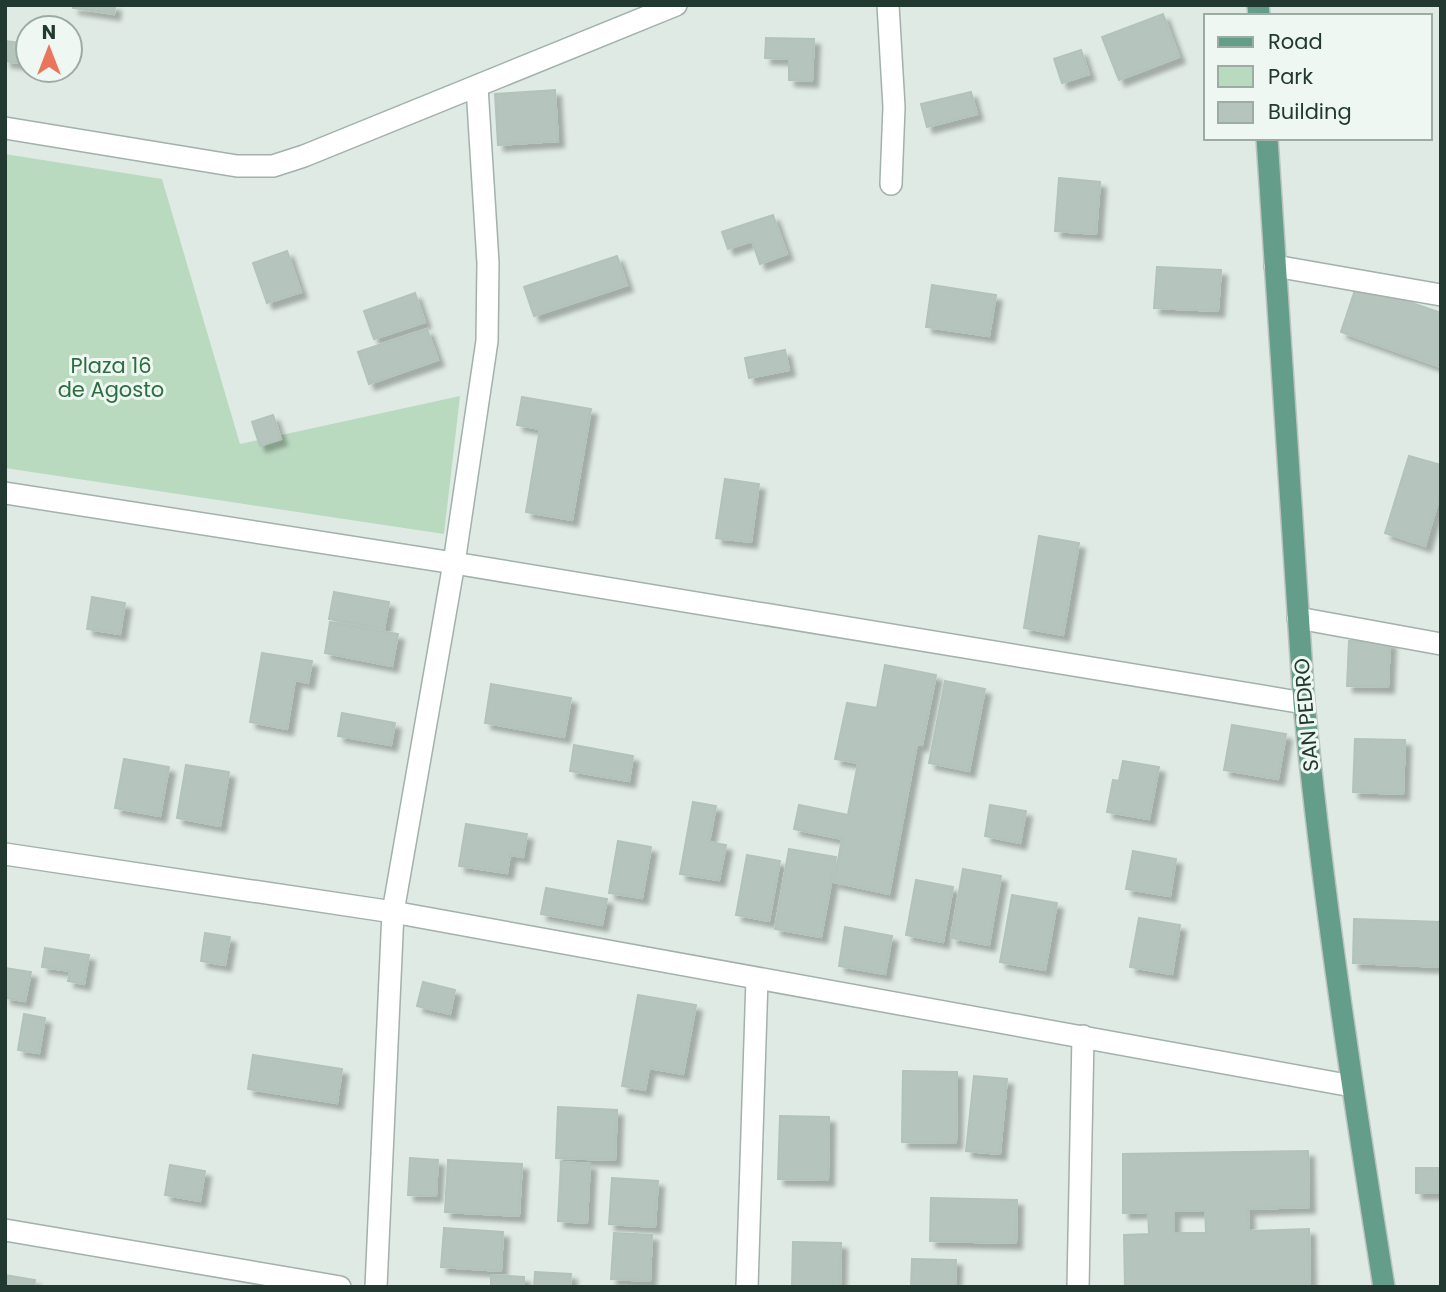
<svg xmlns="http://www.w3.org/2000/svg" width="1446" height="1292" font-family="Poppins,sans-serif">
<defs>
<filter id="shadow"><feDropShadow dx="6" dy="6" stdDeviation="2" flood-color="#0004"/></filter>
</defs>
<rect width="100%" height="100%" fill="#dfeae4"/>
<polygon fill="#b9dabf" points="5,154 162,179 240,444 460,396 444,534 5,468"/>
<g fill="#b5c4bd" stroke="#b2c3bb" stroke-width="2" fill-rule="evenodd" filter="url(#shadow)">
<polygon points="73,5 115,5 114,14 73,8"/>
<polygon points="1163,14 1179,57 1119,80 1102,37"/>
<polygon points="766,38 814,39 812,81 789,80 789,59 765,58"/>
<polygon points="5,41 28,44 28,64 5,61"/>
<polygon points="1081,50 1089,74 1062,83 1054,59"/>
<polygon points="555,90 558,141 498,145 495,94"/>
<polygon points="971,92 977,114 927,127 921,104"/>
<polygon points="1059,178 1100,182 1096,234 1055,231"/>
<polygon points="773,215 787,254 760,264 752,241 728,249 722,232"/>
<polygon points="287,251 301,292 267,303 253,263"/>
<polygon points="617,256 627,285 534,316 524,287"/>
<polygon points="1157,267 1221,270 1218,311 1154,308"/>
<polygon points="1357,284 1441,313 1441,367 1341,332"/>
<polygon points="932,285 996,295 989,336 926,327"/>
<polygon points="415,293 425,322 374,339 364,311"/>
<polygon points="427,329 438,360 369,384 358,352"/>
<polygon points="785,350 789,370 749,378 745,358"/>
<polygon points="522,397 591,409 572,520 526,512 540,429 517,425"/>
<polygon points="273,415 281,439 260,446 252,422"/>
<polygon points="1409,456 1441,465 1441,492 1425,546 1385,533"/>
<polygon points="725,479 759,484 751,542 716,538"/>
<polygon points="1039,536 1079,543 1063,635 1024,628"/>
<polygon points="334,592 389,602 384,629 329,619"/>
<polygon points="92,597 125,603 120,634 87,629"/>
<polygon points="330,622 398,634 392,666 325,653"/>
<polygon points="1349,641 1390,642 1388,687 1347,686"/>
<polygon points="262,653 312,661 308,683 295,680 287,729 250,722"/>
<polygon points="885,665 936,675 922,745 917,744 889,894 834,882 842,839 794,829 799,805 848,815 858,763 835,759 847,703 877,708"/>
<polygon points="945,681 985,689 969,771 929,763"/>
<polygon points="491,684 571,698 564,737 485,723"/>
<polygon points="342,713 395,723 391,745 338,736"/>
<polygon points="1232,725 1286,734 1278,779 1224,770"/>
<polygon points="1355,739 1405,740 1403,794 1353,792"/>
<polygon points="574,745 633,756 629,781 570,771"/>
<polygon points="124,759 169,767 160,816 115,808"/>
<polygon points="1123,761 1159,767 1149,819 1107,812 1113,780 1119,781"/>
<polygon points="186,765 229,772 220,826 177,818"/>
<polygon points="693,802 716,806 709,842 726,845 719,880 680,874"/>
<polygon points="990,805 1026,811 1020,843 985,836"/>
<polygon points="466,824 527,834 523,857 510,855 507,873 459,866"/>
<polygon points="618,841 651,847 642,898 609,893"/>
<polygon points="789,849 836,857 821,937 775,929"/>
<polygon points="1133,851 1176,859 1170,896 1126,889"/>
<polygon points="747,855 780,861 769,921 736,915"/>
<polygon points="963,869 1001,876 989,945 951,938"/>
<polygon points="916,880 953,887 943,942 906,935"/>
<polygon points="546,888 607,899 602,925 541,914"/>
<polygon points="1012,895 1057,903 1045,970 1000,962"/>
<polygon points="1139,918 1180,925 1172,974 1130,967"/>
<polygon points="1354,919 1441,922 1441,967 1353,963"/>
<polygon points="845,927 892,936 885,974 839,966"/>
<polygon points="205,933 230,937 225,965 201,961"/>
<polygon points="45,948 89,955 84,984 68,981 70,971 42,967"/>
<polygon points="5,968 31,972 25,1001 5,998"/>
<polygon points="423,982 455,990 450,1014 417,1006"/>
<polygon points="638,995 696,1005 683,1074 649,1068 645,1090 622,1086"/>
<polygon points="24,1014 45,1018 39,1053 18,1050"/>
<polygon points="253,1055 342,1069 337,1103 248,1089"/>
<polygon points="903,1071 957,1072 956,1143 902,1142"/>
<polygon points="974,1076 1007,1079 1000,1154 966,1151"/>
<polygon points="558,1107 617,1110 615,1160 556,1158"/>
<polygon points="780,1116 829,1117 828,1180 778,1179"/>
<path d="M1308 1151 1309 1207 1248 1209 1249 1231 1309 1229 1310 1287H1125L1124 1235 1149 1234 1148 1212 1123 1213V1154ZM1174 1211H1205L1206 1233H1174Z"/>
<polygon points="410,1158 438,1160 436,1196 408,1195"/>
<polygon points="448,1160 522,1164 519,1216 445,1212"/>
<polygon points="561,1162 590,1164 587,1223 558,1221"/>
<polygon points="170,1165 205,1171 200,1201 165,1195"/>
<rect x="1416" y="1168" width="25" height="25"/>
<polygon points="612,1178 658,1181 655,1227 609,1224"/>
<polygon points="931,1198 1017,1200 1016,1243 930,1241"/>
<polygon points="444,1228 503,1232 501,1271 441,1267"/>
<polygon points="614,1233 652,1235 650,1281 611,1279"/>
<polygon points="793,1242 841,1243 840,1287 792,1287"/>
<polygon points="912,1259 956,1260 955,1287 911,1287"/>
<polygon points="535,1272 571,1274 570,1287 534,1287"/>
<polygon points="5,1275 35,1280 34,1287 5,1287"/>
<polygon points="491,1275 524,1277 524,1287 491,1287"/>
</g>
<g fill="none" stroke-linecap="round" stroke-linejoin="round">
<g stroke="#a2b1ab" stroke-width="24">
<g id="minor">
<polyline points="888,5 894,107 891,184"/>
<polyline points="5,128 237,166 273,166 304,156 676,5"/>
<polyline points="1275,266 1441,295"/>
<polyline points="5,493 454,563 1304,703"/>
<polyline points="1298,618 1441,644"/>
<polyline points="5,854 393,912 1352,1086"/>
<polyline points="5,1230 340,1287"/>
<polyline points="376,1287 393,912 454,563 487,341 488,263 477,87"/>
<polyline points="747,1287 757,979"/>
<polyline points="1078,1287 1083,1036"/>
</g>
</g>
<g stroke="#bcc4c1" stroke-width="24">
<g id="major">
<polyline points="1258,5 1259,16"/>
<path d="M1267 138 1304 703C1323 898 1353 1093 1384 1287"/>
</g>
</g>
<use href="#minor" stroke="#fff" stroke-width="21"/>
<use href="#major" stroke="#659d8b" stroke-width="21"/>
</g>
<g text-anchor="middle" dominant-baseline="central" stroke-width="6" stroke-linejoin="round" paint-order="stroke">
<g font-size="21" fill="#2d6d42" stroke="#eff7f2">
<text x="111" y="365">Plaza 16<tspan x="111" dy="24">de Agosto</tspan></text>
</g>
<g font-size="21" fill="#213931" stroke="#eff7f2">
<text transform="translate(1306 715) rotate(-95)">SAN PEDRO</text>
</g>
</g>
<rect width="1446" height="1292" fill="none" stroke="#213931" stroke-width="14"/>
<rect x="1204" y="14" width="228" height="126" fill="#eff7f2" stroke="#9daba5" stroke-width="2"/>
<rect x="1218" y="37" width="35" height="10" fill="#659d8b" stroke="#9daba5" stroke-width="2"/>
<text x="1268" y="49" font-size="21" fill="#213931">Road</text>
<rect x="1218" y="66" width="35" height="21" fill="#b9dabf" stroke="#9daba5" stroke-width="2"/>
<text x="1268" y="84" font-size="21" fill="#213931">Park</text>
<rect x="1218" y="102" width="35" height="21" fill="#b5c4bd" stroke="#9daba5" stroke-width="2"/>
<text x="1268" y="119" font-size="21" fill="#213931">Building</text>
<g transform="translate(49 49)"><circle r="33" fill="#eff7f2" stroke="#9daba5" stroke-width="2"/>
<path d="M0-5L12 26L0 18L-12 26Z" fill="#eb755c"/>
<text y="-10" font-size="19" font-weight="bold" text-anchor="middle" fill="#213931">N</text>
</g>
</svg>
